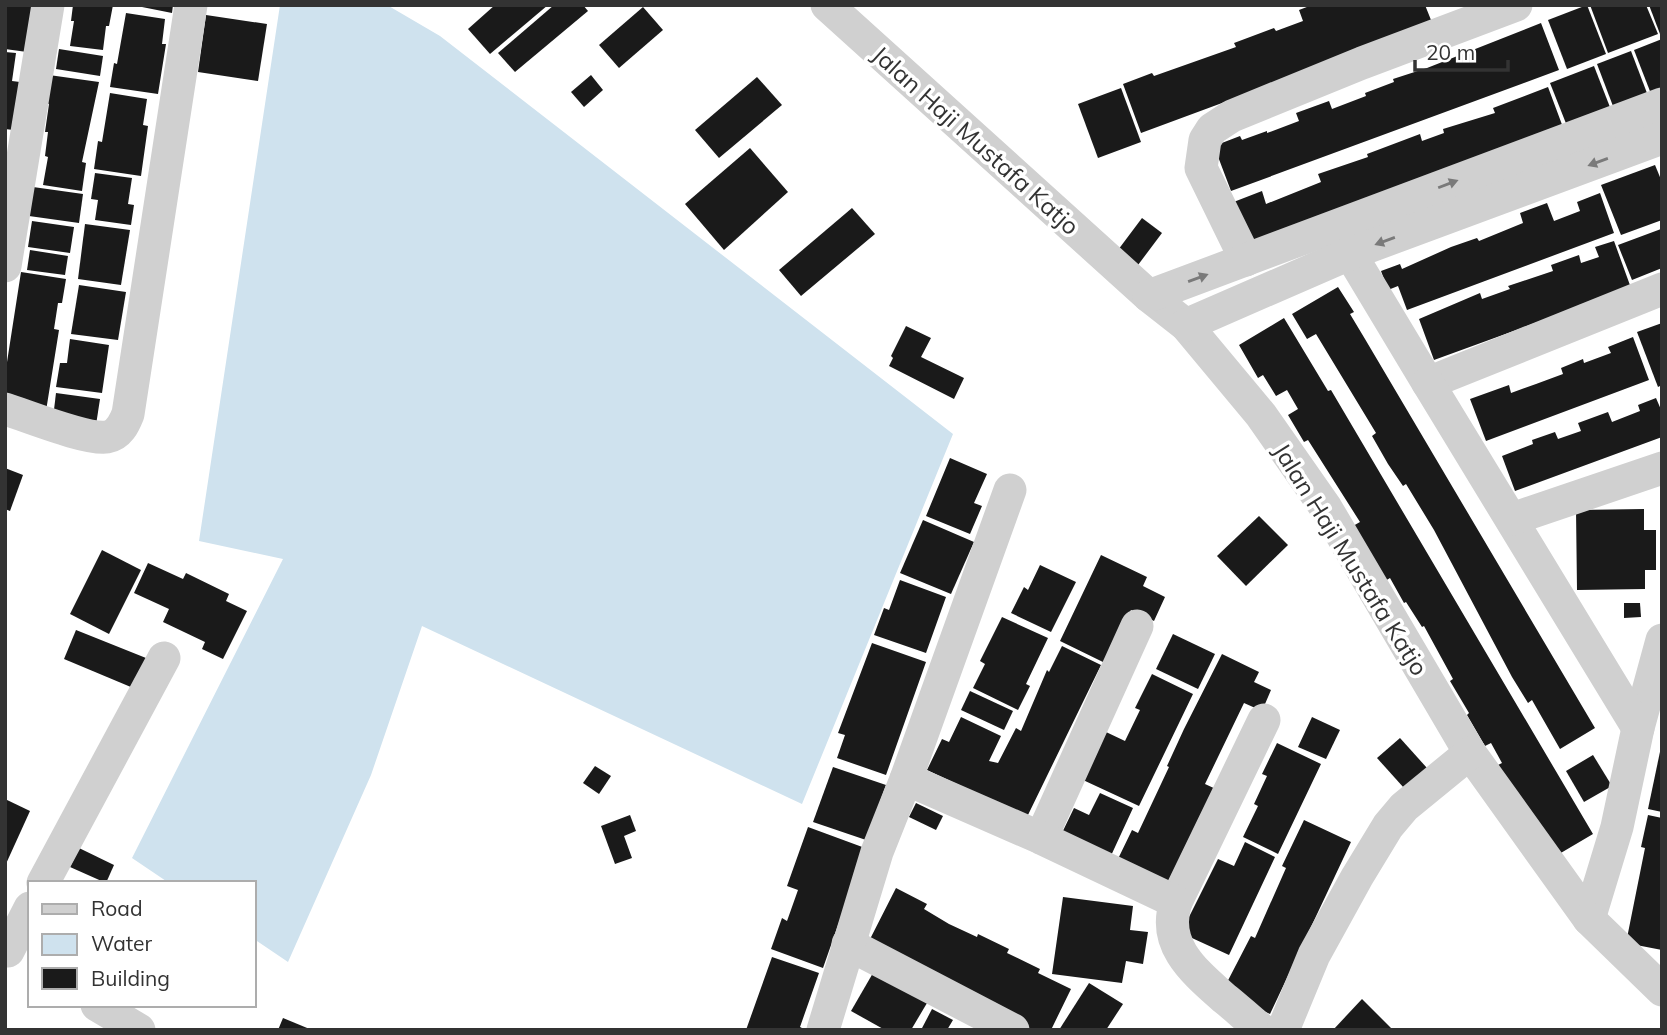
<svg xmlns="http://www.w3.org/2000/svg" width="1667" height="1035" font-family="Mulish,sans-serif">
<rect width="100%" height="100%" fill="#fff"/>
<polygon fill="#cfe2ee" points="280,5 387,5 440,36 953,434 802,804 422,626 371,775 288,962 254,939 254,883 169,883 132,858 283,559 199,541"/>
<g fill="#1a1a1a">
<polygon points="5,5 34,5 27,52 5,49"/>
<polygon points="73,5 113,5 109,26 106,26 103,50 70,46 74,21 71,21"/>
<polygon points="132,5 173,5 172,13"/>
<polygon points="495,5 548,5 490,54 468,29"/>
<polygon points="554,5 583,5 588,11 515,72 498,53"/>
<polygon points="1312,5 1425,5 1433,25 1141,133 1123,84 1152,73 1154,76 1236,47 1234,43 1274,28 1276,31 1303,21 1299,10"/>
<polygon points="1587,5 1606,54 1567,69 1548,20"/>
<polygon points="1590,5 1646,5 1658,34 1608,53"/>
<polygon points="1649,5 1662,5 1662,33 1660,34"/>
<polygon points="643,7 663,30 619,68 599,45"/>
<polygon points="126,13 165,19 162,44 166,44 158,94 110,87 114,63 117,64"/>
<polygon points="206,15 267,24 258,81 198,72"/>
<polygon points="1541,23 1559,70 1231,191 1214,146 1240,136 1242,140 1267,131 1267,133 1299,121 1296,113 1329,101 1332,109 1366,96 1365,93 1394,82 1393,79 1427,68"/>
<polygon points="1662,39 1662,96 1653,99 1634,50"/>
<polygon points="59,49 103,56 100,76 56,69"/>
<polygon points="1631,51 1650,101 1616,114 1597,64"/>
<polygon points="5,52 16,53 12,81 20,82 13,130 5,129"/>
<polygon points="1594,66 1613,115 1569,131 1550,83"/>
<polygon points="49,75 99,82 82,162 86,163 82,191 43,185 48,157 45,156 48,132 45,132 49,104 45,103"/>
<polygon points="591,75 603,90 584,107 571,92"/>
<polygon points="757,77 782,105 719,158 695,130"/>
<polygon points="1548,87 1564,130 1249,251 1231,203 1262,191 1266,204 1321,182 1318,174 1368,157 1367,154 1420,134 1422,141 1444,133 1443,129 1495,113 1493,108"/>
<polygon points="1121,88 1141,142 1098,158 1078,104"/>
<polygon points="110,93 147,99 143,125 148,126 141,176 94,169 98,141 102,142"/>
<polygon points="750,148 788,192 724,250 685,204"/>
<polygon points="1655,165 1662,182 1662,220 1621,235 1601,185"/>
<polygon points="95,173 132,178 128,204 134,205 131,225 95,220 98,200 91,199"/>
<polygon points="33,187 83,194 79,223 29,216"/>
<polygon points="1600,193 1614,233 1407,310 1398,286 1388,290 1381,271 1400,264 1402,269 1451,247 1477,238 1479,241 1523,223 1520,213 1547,203 1554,221 1580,211 1577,202"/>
<polygon points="852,208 875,234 801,296 779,270"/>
<polygon points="1142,218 1162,233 1138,265 1118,250"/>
<polygon points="32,221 74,227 70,253 28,247"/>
<polygon points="85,224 130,230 121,285 78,279"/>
<polygon points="1661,229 1662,268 1632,280 1618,245"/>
<polygon points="1614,241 1631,288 1434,360 1419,319 1480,293 1482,299 1510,289 1508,286 1553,271 1551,265 1579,255 1581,263 1599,257 1595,247"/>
<polygon points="30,250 68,256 65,275 27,270"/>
<polygon points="21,272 66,279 62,303 58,303 54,329 59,330 46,411 5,405 5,375"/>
<polygon points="79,285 126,292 118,340 71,334"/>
<polygon points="1338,287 1354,312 1350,314 1365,339 1595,728 1560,749 1532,700 1528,703 1512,677 1434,530 1406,484 1403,486 1388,464 1372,436 1376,433 1316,334 1307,339 1292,314"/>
<polygon points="1284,318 1328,391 1331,390 1593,834 1554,857 1498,765 1502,763 1491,743 1485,746 1467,715 1469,713 1450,681 1453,679 1424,626 1422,627 1406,602 1404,603 1390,578 1385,581 1353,526 1360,522 1308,440 1304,442 1288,415 1298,409 1287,390 1276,396 1263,375 1258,378 1239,345"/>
<polygon points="1662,323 1662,385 1658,387 1637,332"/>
<polygon points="906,326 931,338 921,357 964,378 954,399 889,366 893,358 891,356"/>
<polygon points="1633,337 1649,380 1486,441 1470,399 1509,385 1511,393 1536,384 1563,374 1561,368 1583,359 1584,363 1611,353 1608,347"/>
<polygon points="70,339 109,345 102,393 56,387 60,363 67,363"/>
<polygon points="56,393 100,399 96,425 53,418"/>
<polygon points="1656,398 1662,412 1662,437 1515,491 1502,456 1533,444 1532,440 1555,432 1558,439 1581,431 1578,423 1608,412 1612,422 1640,411 1638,405"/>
<polygon points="950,458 987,474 974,503 982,506 970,534 926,516"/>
<polygon points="5,468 23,475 10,511 5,509"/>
<polygon points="1644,509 1644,530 1656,530 1656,570 1645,570 1645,589 1577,590 1576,510"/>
<polygon points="1259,516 1288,545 1246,586 1217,556"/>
<polygon points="923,520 974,542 951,594 900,573"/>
<polygon points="102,550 141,570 109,634 70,614"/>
<polygon points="1101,555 1147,577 1143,586 1165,597 1154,621 1131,610 1105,663 1060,641"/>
<polygon points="148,563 183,579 186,573 229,594 226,601 247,611 223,659 202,649 205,642 163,622 169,609 134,593"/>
<polygon points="1040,565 1076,582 1051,632 1011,613 1024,587 1028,590"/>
<polygon points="900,580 946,597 926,653 874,635 884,608 889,610"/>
<polygon points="1624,603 1640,603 1641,617 1624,618"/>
<polygon points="1002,617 1048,638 1026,684 1030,686 1018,710 973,688 985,664 980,661"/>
<polygon points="76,630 151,660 138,690 64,659"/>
<polygon points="1173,634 1215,654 1198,689 1156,669"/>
<polygon points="872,643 926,662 886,775 837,758 845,735 838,733"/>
<polygon points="1062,646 1101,665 1027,817 927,770 942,739 949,742 961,717 1001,736 989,761 998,763 1016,728 1021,731 1047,670 1049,672"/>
<polygon points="1222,654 1259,672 1254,682 1271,690 1262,711 1244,703 1205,784 1218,790 1169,889 1116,863 1132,830 1138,833 1169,767 1167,766 1184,729"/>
<polygon points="1152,674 1193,694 1139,806 1083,780 1106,732 1125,741 1140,710 1135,708"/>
<polygon points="970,691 1013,711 1004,730 961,710"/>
<polygon points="1312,717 1340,730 1326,759 1298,747"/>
<polygon points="1400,738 1427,768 1404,788 1377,758"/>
<polygon points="1277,743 1321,764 1278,854 1243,837 1258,806 1254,804 1267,776 1262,774"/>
<polygon points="1661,747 1662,747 1662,812 1648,809"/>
<polygon points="1593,755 1612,786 1584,802 1566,771"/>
<polygon points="595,766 611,776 599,794 583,783"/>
<polygon points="833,767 886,785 866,840 813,822"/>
<polygon points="1100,793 1133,808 1109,860 1060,837 1074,808 1089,815"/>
<polygon points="5,799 30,811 5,866"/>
<polygon points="916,803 943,816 936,830 909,817"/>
<polygon points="630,815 636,831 624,836 632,858 615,864 601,826"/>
<polygon points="1648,815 1662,818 1662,950 1626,943 1645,848 1641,847"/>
<polygon points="1304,820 1351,842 1270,1014 1222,992 1251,936 1255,938 1286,868 1282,866"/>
<polygon points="808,827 865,848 823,968 771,949 782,918 787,921 798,890 787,886"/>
<polygon points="1245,842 1275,857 1229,955 1181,933 1218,859 1234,866"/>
<polygon points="79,848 114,865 106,883 70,867"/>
<polygon points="896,888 927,904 924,909 949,924 977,937 978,934 1009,949 1007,953 1040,969 1038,973 1071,989 1051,1030 1024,1030 868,943"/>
<polygon points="1063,897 1133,906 1130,930 1148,932 1143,964 1126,961 1122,983 1052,974"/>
<polygon points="772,957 819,973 800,1027 806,1030 746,1030"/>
<polygon points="873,973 927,1003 911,1030 885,1030 851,1011"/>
<polygon points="1089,983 1123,1004 1106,1030 1059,1030"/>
<polygon points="1362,999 1393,1030 1333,1030"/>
<polygon points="932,1009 953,1020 947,1030 921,1030"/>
<polygon points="283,1018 312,1030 278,1030"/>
</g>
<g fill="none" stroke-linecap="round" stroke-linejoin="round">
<g stroke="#d0d0d0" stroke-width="33">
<polyline points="827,5 1149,296 1186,325 1261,415 1326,508 1470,753 1589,919 1617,827 1638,728 1662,640"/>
<polyline points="1339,235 1428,383 1662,289"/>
<polyline points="1246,260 1201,168 1205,140 1212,129 1232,116 1362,63 1516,5"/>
<polyline points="5,266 48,5"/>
<polyline points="1149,296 1662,104"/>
<polyline points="1186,325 1349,254 1662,138"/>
<polyline points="1428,383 1638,728"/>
<path d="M5 409C28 416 86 440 107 437 119 435 124 424 128 414L191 5"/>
<polyline points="1512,519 1662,468"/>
<polyline points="906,779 1010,490"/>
<polyline points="1041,838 1137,626"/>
<polyline points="43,883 164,658"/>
<polyline points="1176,902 1264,720"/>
<polyline points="1589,919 1662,990"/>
<polyline points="848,944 1013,1030"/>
<polyline points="8,951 30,908"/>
<polyline points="97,1005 139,1030"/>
<path d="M823 1030 877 852 906 779 1041 838 1176 902C1161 945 1195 972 1224 998 1237 1008 1249 1020 1262 1030"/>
<polyline points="1283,1030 1314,955 1357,877 1388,826 1404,807 1470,753"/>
</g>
</g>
<defs><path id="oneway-solid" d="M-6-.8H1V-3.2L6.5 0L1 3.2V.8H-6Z" transform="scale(1.75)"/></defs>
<g fill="#7a7a7a">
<use href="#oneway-solid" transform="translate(1598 162) rotate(160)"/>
<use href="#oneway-solid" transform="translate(1448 184) rotate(-21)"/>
<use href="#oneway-solid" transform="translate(1385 241) rotate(160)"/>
<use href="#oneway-solid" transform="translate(1198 278) rotate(-20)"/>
</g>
<g text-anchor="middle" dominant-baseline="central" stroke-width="7" stroke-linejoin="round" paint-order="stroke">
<g font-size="24" fill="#333" stroke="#fff">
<text transform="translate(976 140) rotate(42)">Jalan Haji Mustafa Katjo</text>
<text transform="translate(1351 559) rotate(58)">Jalan Haji Mustafa Katjo</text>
</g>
</g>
<rect width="1667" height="1035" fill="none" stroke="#333333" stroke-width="14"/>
<rect x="28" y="881" width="228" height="126" fill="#ffffff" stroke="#adadad" stroke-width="2"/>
<rect x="42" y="904" width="35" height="10" fill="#d0d0d0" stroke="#adadad" stroke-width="2"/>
<text x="91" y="916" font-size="21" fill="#333333">Road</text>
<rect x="42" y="934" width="35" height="21" fill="#cfe2ee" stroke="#adadad" stroke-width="2"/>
<text x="91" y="951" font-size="21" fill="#333333">Water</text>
<rect x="42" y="968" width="35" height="21" fill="#1a1a1a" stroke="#adadad" stroke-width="2"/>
<text x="91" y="986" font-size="21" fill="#333333">Building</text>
<path d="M1415 60v10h93v-10" fill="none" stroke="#333333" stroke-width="3.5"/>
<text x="1426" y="60" font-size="21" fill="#333333" stroke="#ffffff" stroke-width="5" paint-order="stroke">20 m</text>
</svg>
